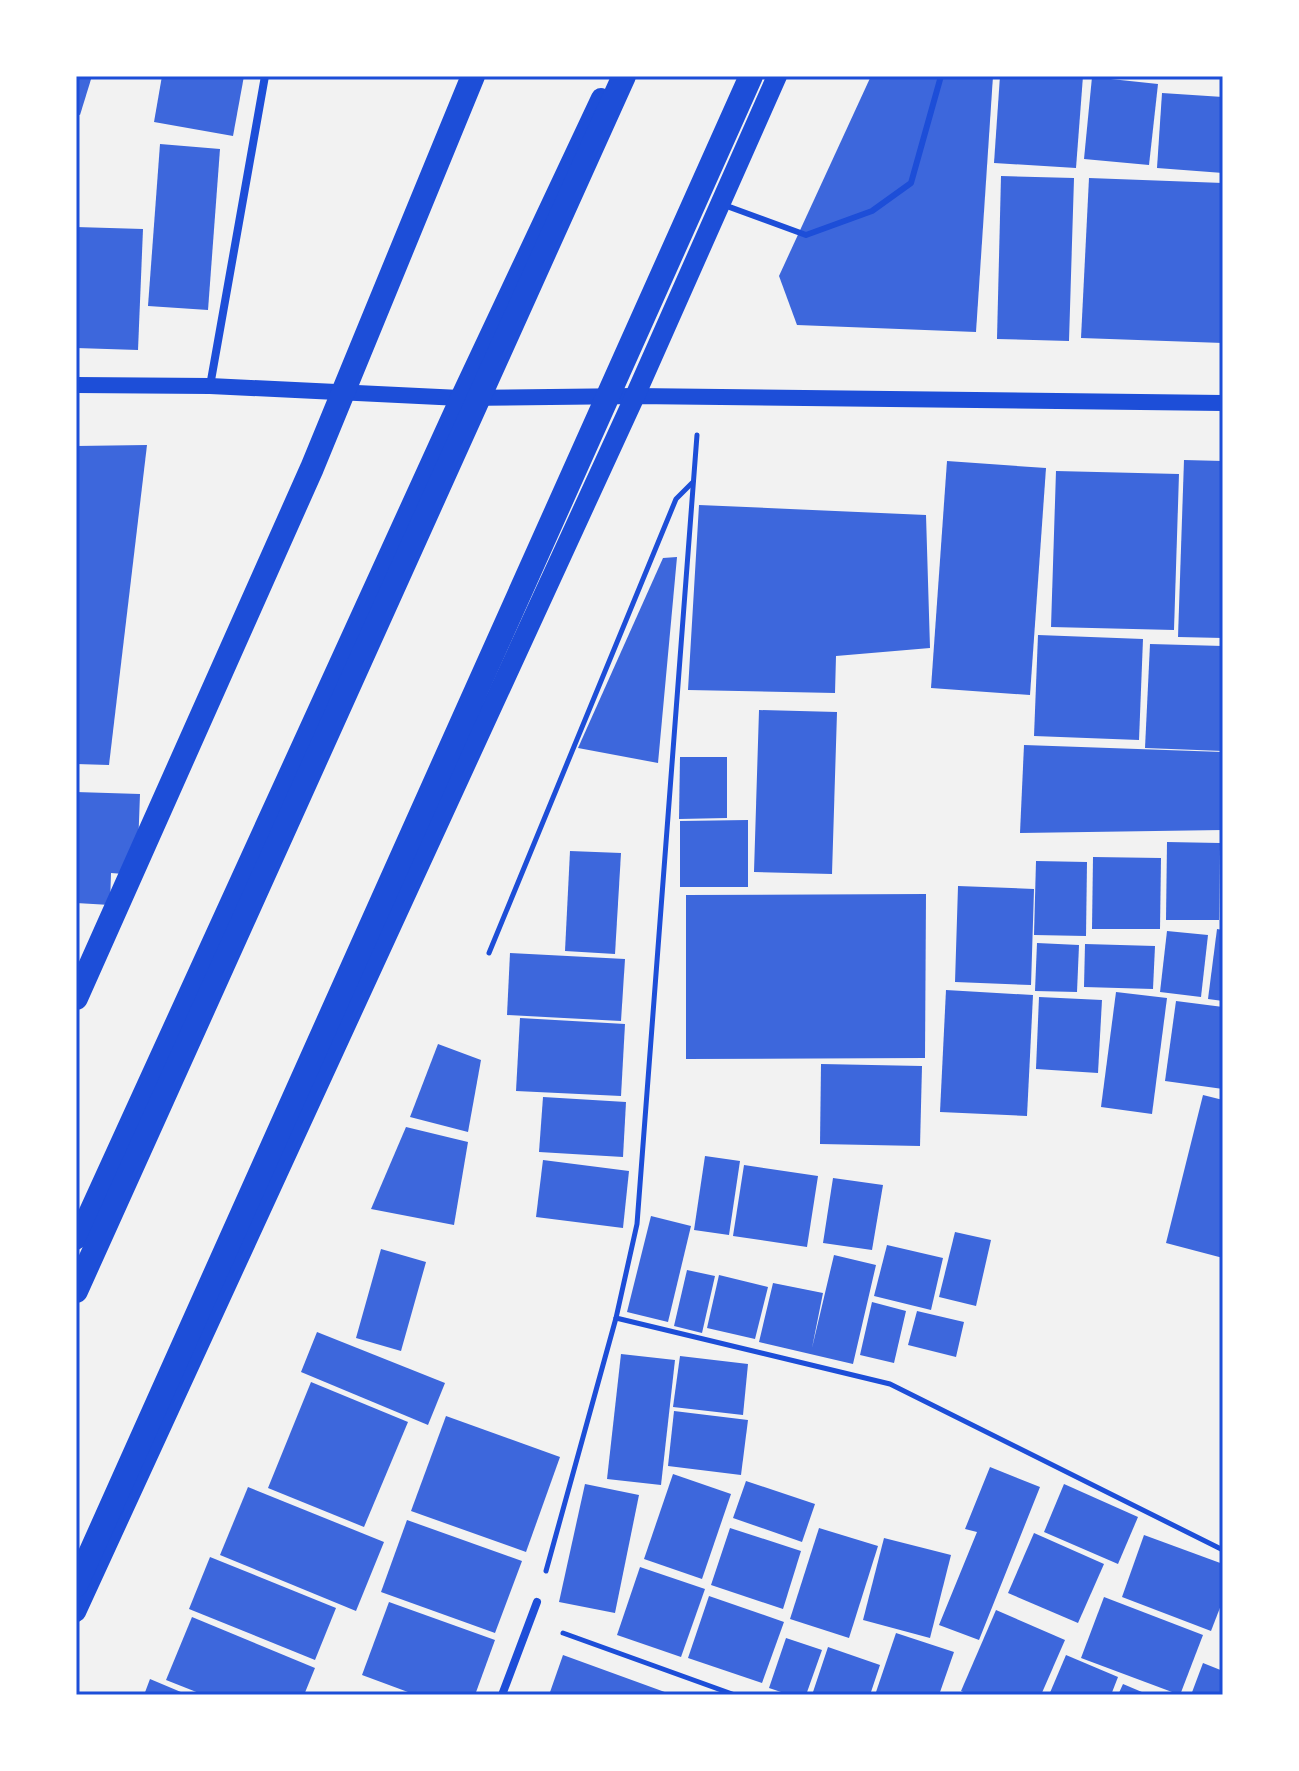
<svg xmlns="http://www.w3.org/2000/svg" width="1299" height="1771" font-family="Overpass,sans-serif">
<rect width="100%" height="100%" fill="#f2f2f2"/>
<g fill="#3d67dc">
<polygon points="76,76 92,76 80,115 76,114"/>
<polygon points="162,76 244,76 233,136 154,122"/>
<polygon points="871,76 993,76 976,332 797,325 779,276"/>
<polygon points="1000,76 1083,76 1076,168 994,163"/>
<polygon points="1092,77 1158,84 1149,165 1084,159"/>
<polygon points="1162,93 1223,97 1223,173 1157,168"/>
<polygon points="160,144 220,149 208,310 148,306"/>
<polygon points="1001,176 1074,178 1069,341 997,339"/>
<polygon points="1089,178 1223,183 1223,343 1081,338"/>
<polygon points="76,227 143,229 138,350 76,348"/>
<polygon points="147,445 109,765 76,764 76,446"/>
<polygon points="1184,460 1223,461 1223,638 1178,637"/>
<polygon points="947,461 1046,468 1030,695 931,688"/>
<polygon points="1056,471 1179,474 1174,630 1051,627"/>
<polygon points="699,505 926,515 930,648 836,656 835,693 688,690"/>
<polygon points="677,557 658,763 578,748 663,558"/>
<polygon points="1038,635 1143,639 1139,740 1034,736"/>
<polygon points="1150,644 1223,646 1223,751 1145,748"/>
<polygon points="759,710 837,712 832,874 754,872"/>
<polygon points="1024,745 1223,752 1223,830 1020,833"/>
<polygon points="680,757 727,757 727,818 679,819"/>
<polygon points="76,792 140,794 137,875 111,873 110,905 76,903"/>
<polygon points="748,820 748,887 680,887 680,821"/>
<polygon points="1167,842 1220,843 1219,920 1166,920"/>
<polygon points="570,851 621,853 615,954 565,951"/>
<polygon points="1093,857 1161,858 1160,929 1092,929"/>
<polygon points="1036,861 1087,862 1086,936 1034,935"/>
<polygon points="958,886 1034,889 1031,985 955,982"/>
<polygon points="926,894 925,1058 686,1059 686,895"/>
<polygon points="1217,929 1223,930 1223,1001 1208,999"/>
<polygon points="1167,931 1208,935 1201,997 1160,992"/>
<polygon points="1037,943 1079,945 1077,992 1035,991"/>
<polygon points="1085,944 1155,946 1153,989 1084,987"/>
<polygon points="510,953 625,959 621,1021 507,1015"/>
<polygon points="946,990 1033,995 1027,1116 940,1112"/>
<polygon points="1116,992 1167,998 1152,1114 1101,1107"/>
<polygon points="1039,997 1102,1000 1098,1073 1036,1069"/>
<polygon points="1176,1001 1223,1007 1223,1089 1165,1081"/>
<polygon points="520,1018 625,1024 621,1096 516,1091"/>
<polygon points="438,1044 481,1060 468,1132 410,1117"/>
<polygon points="821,1064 922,1066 920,1146 820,1144"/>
<polygon points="1203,1095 1223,1100 1223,1258 1166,1243"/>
<polygon points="543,1097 626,1102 623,1157 539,1152"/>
<polygon points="406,1127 468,1142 454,1225 371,1209"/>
<polygon points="705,1156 740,1161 729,1235 694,1230"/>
<polygon points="543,1160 629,1171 623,1228 536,1217"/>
<polygon points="744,1165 818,1176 807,1247 733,1236"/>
<polygon points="833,1178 883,1185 872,1250 823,1243"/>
<polygon points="651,1216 691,1226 668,1322 627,1312"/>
<polygon points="955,1232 991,1240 976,1306 939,1297"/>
<polygon points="887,1245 943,1258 931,1310 874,1296"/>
<polygon points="381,1249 426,1262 401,1351 356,1338"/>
<polygon points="834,1255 876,1265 853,1364 759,1342 773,1283 823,1293 812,1348"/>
<polygon points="687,1270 715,1276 702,1333 674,1326"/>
<polygon points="719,1275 768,1287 755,1339 707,1328"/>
<polygon points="872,1302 906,1311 894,1363 860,1355"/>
<polygon points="917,1311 964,1322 956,1357 908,1345"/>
<polygon points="317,1332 445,1383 428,1425 301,1372"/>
<polygon points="621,1354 675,1360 661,1485 607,1479"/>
<polygon points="680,1356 748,1364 743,1415 673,1407"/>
<polygon points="311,1382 408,1422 364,1527 268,1488"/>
<polygon points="674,1411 748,1420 741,1475 668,1466"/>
<polygon points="446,1416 560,1457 526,1552 411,1511"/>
<polygon points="990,1467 1040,1487 979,1640 939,1625 977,1532 965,1529"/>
<polygon points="673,1474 731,1494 702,1579 644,1559"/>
<polygon points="746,1481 815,1504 802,1542 733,1518"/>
<polygon points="585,1484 639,1495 615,1613 559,1602"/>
<polygon points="1064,1484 1138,1517 1118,1564 1044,1532"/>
<polygon points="248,1487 384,1542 356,1611 220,1555"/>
<polygon points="407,1520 522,1561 495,1633 381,1592"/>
<polygon points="730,1528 801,1551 783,1609 711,1585"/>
<polygon points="819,1528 878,1546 849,1638 790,1619"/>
<polygon points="1034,1533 1104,1564 1078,1623 1008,1593"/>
<polygon points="1144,1535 1223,1564 1223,1600 1211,1631 1122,1597"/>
<polygon points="884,1538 951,1555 930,1638 863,1620"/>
<polygon points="210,1557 336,1608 315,1660 189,1609"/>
<polygon points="640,1567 705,1589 681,1657 617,1635"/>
<polygon points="709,1596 784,1622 762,1683 688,1658"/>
<polygon points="1104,1597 1203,1635 1180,1695 1081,1658"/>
<polygon points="389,1602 495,1640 475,1695 416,1695 362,1675"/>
<polygon points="996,1610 1065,1640 1041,1695 970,1695 961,1691"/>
<polygon points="192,1617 315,1668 304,1695 204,1695 166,1680"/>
<polygon points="896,1633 954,1652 939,1695 875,1695"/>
<polygon points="786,1638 822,1650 806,1695 790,1695 769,1688"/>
<polygon points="828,1647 880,1665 870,1695 812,1695"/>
<polygon points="563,1655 673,1695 549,1695"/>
<polygon points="1066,1655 1118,1677 1111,1695 1049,1695"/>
<polygon points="1203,1663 1223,1671 1223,1695 1191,1695"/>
<polygon points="150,1679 188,1695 144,1695"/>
<polygon points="1123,1684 1149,1695 1118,1695"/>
</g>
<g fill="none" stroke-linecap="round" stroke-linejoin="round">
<g stroke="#1d4ed8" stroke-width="5">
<polyline points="489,953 676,499 692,483"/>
<polyline points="616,1318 890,1384 1223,1550"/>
<polyline points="546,1571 616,1318 637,1224 697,435"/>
<polyline points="563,1633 735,1695"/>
</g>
<polyline stroke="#1d4ed8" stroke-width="6" points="724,205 806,235 872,211 911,183 941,76"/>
<g stroke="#1d4ed8" stroke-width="8">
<polyline points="210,386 265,76"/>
<polyline points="502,1695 537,1602"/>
</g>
<polyline stroke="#1d4ed8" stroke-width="16" points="76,385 210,386 460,398 635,396 1223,403"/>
<g stroke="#1d4ed8" stroke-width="20">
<polyline points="76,1240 460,398 601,98"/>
<polyline points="76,1612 635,396 777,76"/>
</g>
<g stroke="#1d4ed8" stroke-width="24">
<polyline points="76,998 312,468 473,76"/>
<polyline points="76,1291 624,76"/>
<polyline points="76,1585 751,76"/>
</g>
</g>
<rect width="1299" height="1771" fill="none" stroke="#ffffff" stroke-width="156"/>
<rect x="78" y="78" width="1143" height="1615" fill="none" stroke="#1d4ed8" stroke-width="3"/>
</svg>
